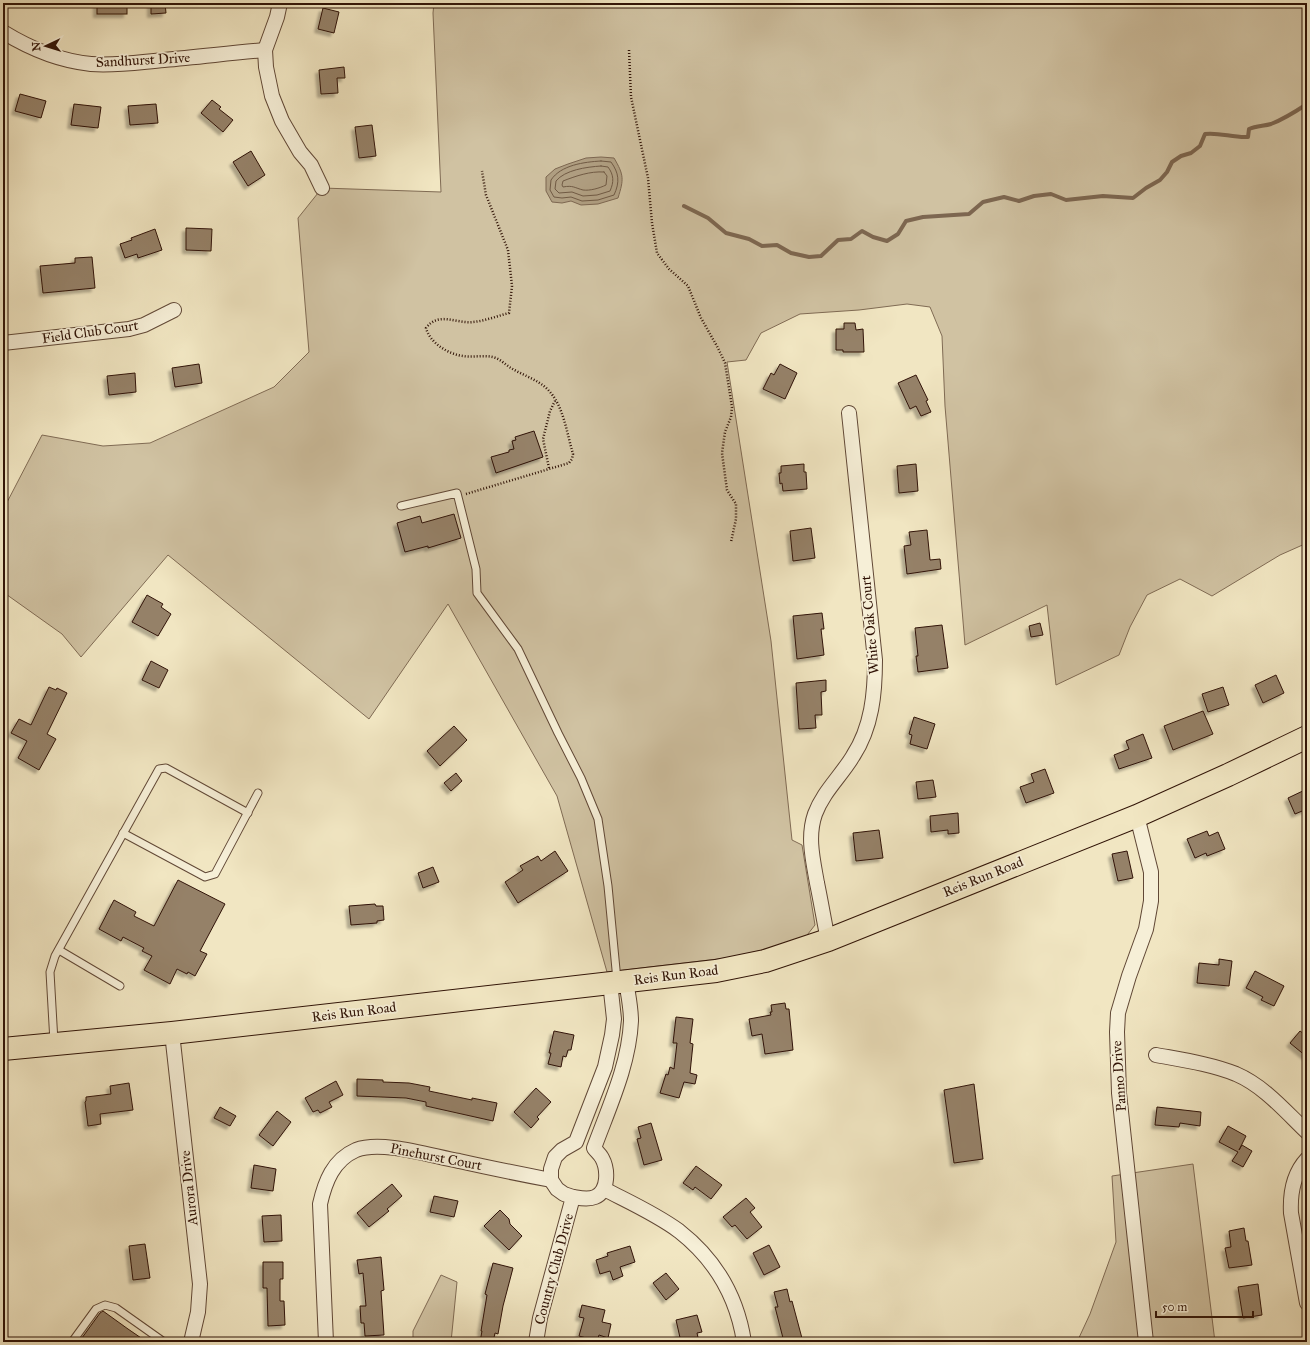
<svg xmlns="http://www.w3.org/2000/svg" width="1310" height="1345" font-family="'IM FELL Great Primer',serif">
<defs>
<filter id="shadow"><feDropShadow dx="-3.5" dy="3.5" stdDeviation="1" flood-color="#0004"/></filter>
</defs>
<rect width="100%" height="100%" fill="#f1e6c2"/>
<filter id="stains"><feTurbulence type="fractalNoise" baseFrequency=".005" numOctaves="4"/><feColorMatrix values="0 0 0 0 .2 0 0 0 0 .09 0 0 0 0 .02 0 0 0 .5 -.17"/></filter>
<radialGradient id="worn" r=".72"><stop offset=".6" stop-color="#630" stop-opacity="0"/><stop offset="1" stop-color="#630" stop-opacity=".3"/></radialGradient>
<g fill="#d0c2a2" stroke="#806b54">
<polygon points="434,3 1307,3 1307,543 1280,555 1212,596 1180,579 1147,595 1130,627 1119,655 1056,685 1047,605 965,645 945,406 942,336 930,307 907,304 859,310 800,314 761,333 746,360 727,362 771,641 792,840 802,845 815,925 804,939 735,957 607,972 557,796 448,604 369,719 168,555 81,657 62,634 3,592 3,510 42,435 103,446 150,443 274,387 309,352 298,218 322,188 441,192 433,13"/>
<polygon points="1193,1164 1215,1342 1077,1342 1090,1314 1116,1242 1112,1176"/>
<polygon points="441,1275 457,1282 451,1342 413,1342 413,1331"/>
</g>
<path fill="#b09f82" stroke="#7d6751" d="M601 157 614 158C624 175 624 179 618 198L598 204 581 205 571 201 562 203 552 202 546 191V177L555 169 568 164 586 158Z"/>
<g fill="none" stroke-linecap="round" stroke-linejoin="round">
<g stroke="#705a44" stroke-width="1">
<path d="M601 161 611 162C619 173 620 182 614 195L598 200 582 201 571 197 562 198 554 197 550 190 551 180C561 165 584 162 601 161Z"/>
<path d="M601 166 608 167C614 175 614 182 610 191L597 195 583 196 572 192 559 193 555 189 556 181C565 170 586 167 601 166Z"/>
<path d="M604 172 607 176 606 185C600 188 590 191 583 190 575 188 573 185 563 187L562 185 563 181C576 176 590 171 604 172Z"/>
</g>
<path stroke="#7d6751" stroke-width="4" d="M684 206 708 218 726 233 749 239 762 246 777 245 791 253 809 257 821 256 838 240 851 239 862 231 873 237 887 241 898 234 906 221 923 217 969 214 983 202 1004 197 1019 201 1034 196 1051 194 1066 200 1103 196 1133 198 1146 188 1160 180 1167 172 1172 162 1181 156 1191 153 1200 146 1205 134C1219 132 1233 138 1248 137L1249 129C1256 126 1264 126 1271 124 1284 119 1295 112 1307 104"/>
</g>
<g fill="#958168" stroke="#311407" filter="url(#shadow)">
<rect x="97" y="3" width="30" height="11"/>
<polygon points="151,3 165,3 166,13 151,14"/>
<polygon points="323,8 339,12 334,33 318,29"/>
<polygon points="344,67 345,78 337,78 338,93 321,94 319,70"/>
<polygon points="20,94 46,101 41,118 15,111"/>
<polygon points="212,100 221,107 219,109 233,120 223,132 201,113"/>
<polygon points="74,104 101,107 98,128 71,125"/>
<polygon points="156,104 158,123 130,125 128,106"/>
<polygon points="372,125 376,156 359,158 355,127"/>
<polygon points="251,151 265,175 248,186 233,162"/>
<polygon points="186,228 212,229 211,251 186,250"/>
<polygon points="155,229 162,250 138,258 137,254 125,258 120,244 132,240 131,238"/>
<polygon points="92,257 95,288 43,293 40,266 75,263 75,258"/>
<polygon points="844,323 855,323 856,330 863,329 864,352 843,352 843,350 836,350 836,329 844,329"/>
<polygon points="199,364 202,383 175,387 172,368"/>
<polygon points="780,364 797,373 785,399 763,389 771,373 774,375"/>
<polygon points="135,373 136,392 109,395 107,376"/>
<polygon points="916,375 928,400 926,401 931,412 921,416 916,406 910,409 898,383"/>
<polygon points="534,431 543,457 496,473 491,457 509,452 509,450 514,449 512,441 516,440 515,437"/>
<polygon points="804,464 804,472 806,472 807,489 783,491 782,483 780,484 779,473 781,473 781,466"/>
<polygon points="916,464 918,491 899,493 897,466"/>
<polygon points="454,514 461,538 428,548 428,546 405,552 397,523 420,516 422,523"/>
<polygon points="811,528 815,558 793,561 790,531"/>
<polygon points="927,530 930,560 940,559 941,569 907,574 904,546 911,545 909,532"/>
<polygon points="147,595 163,604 161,607 171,614 158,636 132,622"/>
<polygon points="822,613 824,629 821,629 824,655 797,659 793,616"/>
<polygon points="1040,623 1043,635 1031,637 1029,626"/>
<polygon points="942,625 948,668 918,672 916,656 918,656 915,628"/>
<polygon points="151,661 168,670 159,688 142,680"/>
<polygon points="1276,675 1284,693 1263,703 1255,685"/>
<polygon points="826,680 826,691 821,692 822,715 815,715 816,728 799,729 796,683"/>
<polygon points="49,687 56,690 57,688 67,693 47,734 56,739 39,770 18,758 27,741 11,733 19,719 31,725"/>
<polygon points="1223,687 1229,705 1208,712 1202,694"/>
<polygon points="1203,711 1213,734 1173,750 1164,726"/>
<polygon points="914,717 935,724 927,749 910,744 912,735 909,734"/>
<polygon points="454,726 467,740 440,766 427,751"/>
<polygon points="1143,734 1152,758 1119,769 1114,755 1129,749 1126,741"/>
<polygon points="1045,769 1054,793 1026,803 1020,787 1034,782 1031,774"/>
<polygon points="456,773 462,781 451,791 444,783"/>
<polygon points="933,780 936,797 918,799 916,782"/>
<polygon points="1307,789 1307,809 1295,814 1288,798"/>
<polygon points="958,813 959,833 948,834 948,830 931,832 930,816"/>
<polygon points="879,830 883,858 856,861 853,833"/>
<polygon points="1207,831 1209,836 1218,832 1225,849 1207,856 1206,853 1195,858 1187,839"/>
<polygon points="555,851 568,871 518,903 505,882 523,870 520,866 538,856 541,861"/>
<polygon points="1127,851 1133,878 1118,881 1112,854"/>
<polygon points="433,867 439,882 423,888 418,873"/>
<polygon points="178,880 225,904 200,951 207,954 195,976 188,972 187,974 177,969 170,984 144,970 152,956 142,951 144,948 123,937 121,941 99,929 114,900 136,912 134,916 154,926"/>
<polygon points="375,904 376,906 383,906 384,920 377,921 377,923 351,925 349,906"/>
<polygon points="1219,959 1232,961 1229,986 1197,983 1199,963 1219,965"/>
<polygon points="1255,971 1284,986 1274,1006 1261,1000 1263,997 1246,988"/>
<polygon points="785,1003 786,1009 789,1009 793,1050 765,1054 762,1034 752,1036 749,1019 771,1015 770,1012 772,1012 771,1005"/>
<polygon points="676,1017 693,1019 690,1043 693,1044 690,1073 697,1075 695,1084 684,1082 679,1098 660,1093 666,1074 668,1075 670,1067 674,1069 677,1043 673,1043"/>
<polygon points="554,1031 574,1035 571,1050 568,1050 566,1057 563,1056 561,1067 548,1064 551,1053 549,1053"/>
<polygon points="1300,1031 1307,1036 1307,1057 1290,1043"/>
<polygon points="357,1079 383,1080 383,1082 409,1083 430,1087 429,1091 472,1100 472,1098 497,1103 493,1121 426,1106 426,1102 406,1098 357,1096"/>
<polygon points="336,1081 343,1095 329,1102 332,1107 320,1113 318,1110 313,1112 305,1098"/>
<polygon points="129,1083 133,1110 100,1114 101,1124 88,1126 85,1102 86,1101 86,1097 111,1094 110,1086"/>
<polygon points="974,1084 983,1159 954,1163 944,1090"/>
<polygon points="536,1088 551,1102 537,1117 539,1119 531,1128 514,1112"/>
<polygon points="220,1107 236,1116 230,1126 214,1118"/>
<polygon points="1157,1107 1201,1112 1200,1126 1180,1123 1179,1127 1155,1125"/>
<polygon points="277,1111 291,1122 273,1146 259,1135"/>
<polygon points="651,1123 662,1160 644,1165 637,1139 641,1138 638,1127"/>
<polygon points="1228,1126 1246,1136 1239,1150 1242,1145 1252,1151 1243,1167 1232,1161 1238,1152 1219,1142"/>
<polygon points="254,1165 276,1169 273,1191 251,1188"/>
<polygon points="696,1166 722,1185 711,1199 695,1187 693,1190 683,1183"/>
<polygon points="392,1184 402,1196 387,1209 389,1211 369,1227 357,1213"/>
<polygon points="434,1196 458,1201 454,1217 430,1212"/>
<polygon points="746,1198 755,1208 750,1212 762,1227 747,1239 735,1225 732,1227 723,1217"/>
<polygon points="500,1210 509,1219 510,1224 522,1236 509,1250 484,1226"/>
<polygon points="281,1215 282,1241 264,1242 262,1216"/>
<polygon points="1244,1228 1246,1241 1248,1241 1252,1265 1229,1268 1225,1248 1231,1247 1229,1231"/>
<polygon points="145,1244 150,1278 133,1280 129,1246"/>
<polygon points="769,1245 780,1267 764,1275 753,1253"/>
<polygon points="630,1246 635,1262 620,1267 623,1276 613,1280 610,1271 600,1274 596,1260 608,1256 607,1253"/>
<polygon points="381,1257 384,1290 381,1291 384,1335 365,1336 364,1323 361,1323 360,1306 366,1306 363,1273 359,1274 357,1260"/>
<polygon points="263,1262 283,1262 283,1279 280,1279 280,1301 284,1301 285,1325 268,1326 267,1288 263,1288"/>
<polygon points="493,1263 513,1268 503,1306 498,1334 495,1333 493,1342 480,1342 482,1331 481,1331 487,1295 485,1294"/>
<polygon points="666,1273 679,1289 666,1300 653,1283"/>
<polygon points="1258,1284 1262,1315 1243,1318 1238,1287"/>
<polygon points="787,1289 790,1302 792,1301 803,1342 784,1342 775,1307 778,1307 774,1292"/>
<polygon points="582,1305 605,1310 602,1322 611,1324 608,1338 599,1335 597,1341 579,1336 584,1318 579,1317"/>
<polygon points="103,1311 128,1329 147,1342 79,1342 100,1313"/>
<polygon points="697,1315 702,1332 697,1333 699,1342 681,1342 676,1320"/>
</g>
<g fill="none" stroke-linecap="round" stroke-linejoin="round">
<g stroke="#614836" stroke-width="9">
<g id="lane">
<polyline points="401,506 457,493 476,569 477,593 518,649 558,733 581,778 598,819 608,886 617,980"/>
<polyline points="123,833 205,877 215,874 258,793"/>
<polyline points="59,950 120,986"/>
<polyline points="54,1042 50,972 55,956 159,769 166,768 248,813"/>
<polyline points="72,1342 96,1309 105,1305 116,1308 164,1342"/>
</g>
</g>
<g stroke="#614836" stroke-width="16">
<g id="street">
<polyline points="280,3 277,17 265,50 266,67 272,96 282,121 300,152 311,165 322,188"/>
<path d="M3 32C29 48 60 61 91 64 116 66 140 62 164 60 198 57 231 53 265 50"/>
<polyline points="3,343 129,329 144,325 174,310"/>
<polyline points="1137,816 1151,872 1151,901 1146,929 1129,976 1118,1013 1117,1032 1119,1093 1146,1342"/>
<path d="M828 940C824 921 821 902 817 883 813 860 807 837 815 814 823 792 841 776 853 756 872 727 875 693 875 660L849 413"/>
<polyline points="172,1033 200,1284 198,1312 191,1342"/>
<path d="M1156 1055C1183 1060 1211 1064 1236 1074 1264 1086 1285 1111 1307 1132"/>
<path d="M1307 1159C1293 1174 1290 1194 1291 1213L1307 1303"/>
<path d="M604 1189C629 1202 656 1214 679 1231 716 1260 737 1296 744 1342"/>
<path d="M573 1197C580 1198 588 1200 595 1197 609 1191 608 1169 602 1158 600 1154 596 1151 594 1148 609 1107 629 1065 631 1021 631 1007 628 994 626 981"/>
<path d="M326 1342 320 1204C325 1182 333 1160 356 1150 382 1140 431 1156 459 1161 490 1168 520 1174 551 1180"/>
<polyline points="536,1342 540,1318 573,1197 564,1194 557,1189 551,1180 551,1169 555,1157 562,1150 576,1142 605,1067 612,1035 614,1019 610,982"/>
</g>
</g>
<g stroke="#311407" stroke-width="24">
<polyline id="primary" points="3,1049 172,1033 716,971 765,961 828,940 1137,816 1228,775 1307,737"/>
</g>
<g stroke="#311407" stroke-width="2.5" stroke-dasharray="1 2" stroke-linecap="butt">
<polyline points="629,50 631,97 648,178 652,223 657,253 669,269 688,286 701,318 718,348 725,363 732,407 731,417 725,432 722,453 727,490 736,504 736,519 731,542"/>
<polyline points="549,468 543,439 550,411 555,401"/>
<path d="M466 494 569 463 572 459 573 454C567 434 564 408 550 392 540 380 524 376 511 368 506 365 501 360 496 358 485 354 474 358 463 356 448 354 430 343 426 328 439 311 456 324 473 322 485 321 497 316 509 313L512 286 508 250 486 195 482 171"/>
</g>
<use href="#lane" stroke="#f6efd7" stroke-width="7"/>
<use href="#street" stroke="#f6efd7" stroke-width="14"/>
<use href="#primary" stroke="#f1e6c2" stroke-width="22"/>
</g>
<g text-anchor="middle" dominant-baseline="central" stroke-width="3.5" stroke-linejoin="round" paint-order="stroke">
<g font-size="14" fill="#311407" stroke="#f6efd7">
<text transform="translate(143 60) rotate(-3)">Sandhurst Drive</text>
<text transform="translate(90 332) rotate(-8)">Field Club Court</text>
<text transform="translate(870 625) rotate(-95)">White Oak Court</text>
<text transform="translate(983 877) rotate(-22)">Reis Run Road</text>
<text transform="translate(676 975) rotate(-7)">Reis Run Road</text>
<text transform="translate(354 1012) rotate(-7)">Reis Run Road</text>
<text transform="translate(1119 1076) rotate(-94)">Panno Drive</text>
<text transform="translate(436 1157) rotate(11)">Pinehurst Court</text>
<text transform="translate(189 1188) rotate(-96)">Aurora Drive</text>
<text transform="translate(554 1269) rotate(-75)">Country Club Drive</text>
</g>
</g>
<rect width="1310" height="1345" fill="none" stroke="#f1e6c2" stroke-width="16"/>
<rect x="4" y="4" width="1302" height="1337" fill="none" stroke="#311407" stroke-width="2"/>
<rect x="8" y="8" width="1294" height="1329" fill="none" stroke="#311407"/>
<g transform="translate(46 46) rotate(266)" stroke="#f6efd7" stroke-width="3" paint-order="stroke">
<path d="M0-3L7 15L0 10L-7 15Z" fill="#311407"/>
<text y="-6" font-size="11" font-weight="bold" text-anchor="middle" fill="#311407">N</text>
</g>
<path d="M1156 1311v6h97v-6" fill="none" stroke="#311407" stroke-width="2"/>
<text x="1162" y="1311" font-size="12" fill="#311407" stroke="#f6efd7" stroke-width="3" paint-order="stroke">50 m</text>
<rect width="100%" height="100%" filter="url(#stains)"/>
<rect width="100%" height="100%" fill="url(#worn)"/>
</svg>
